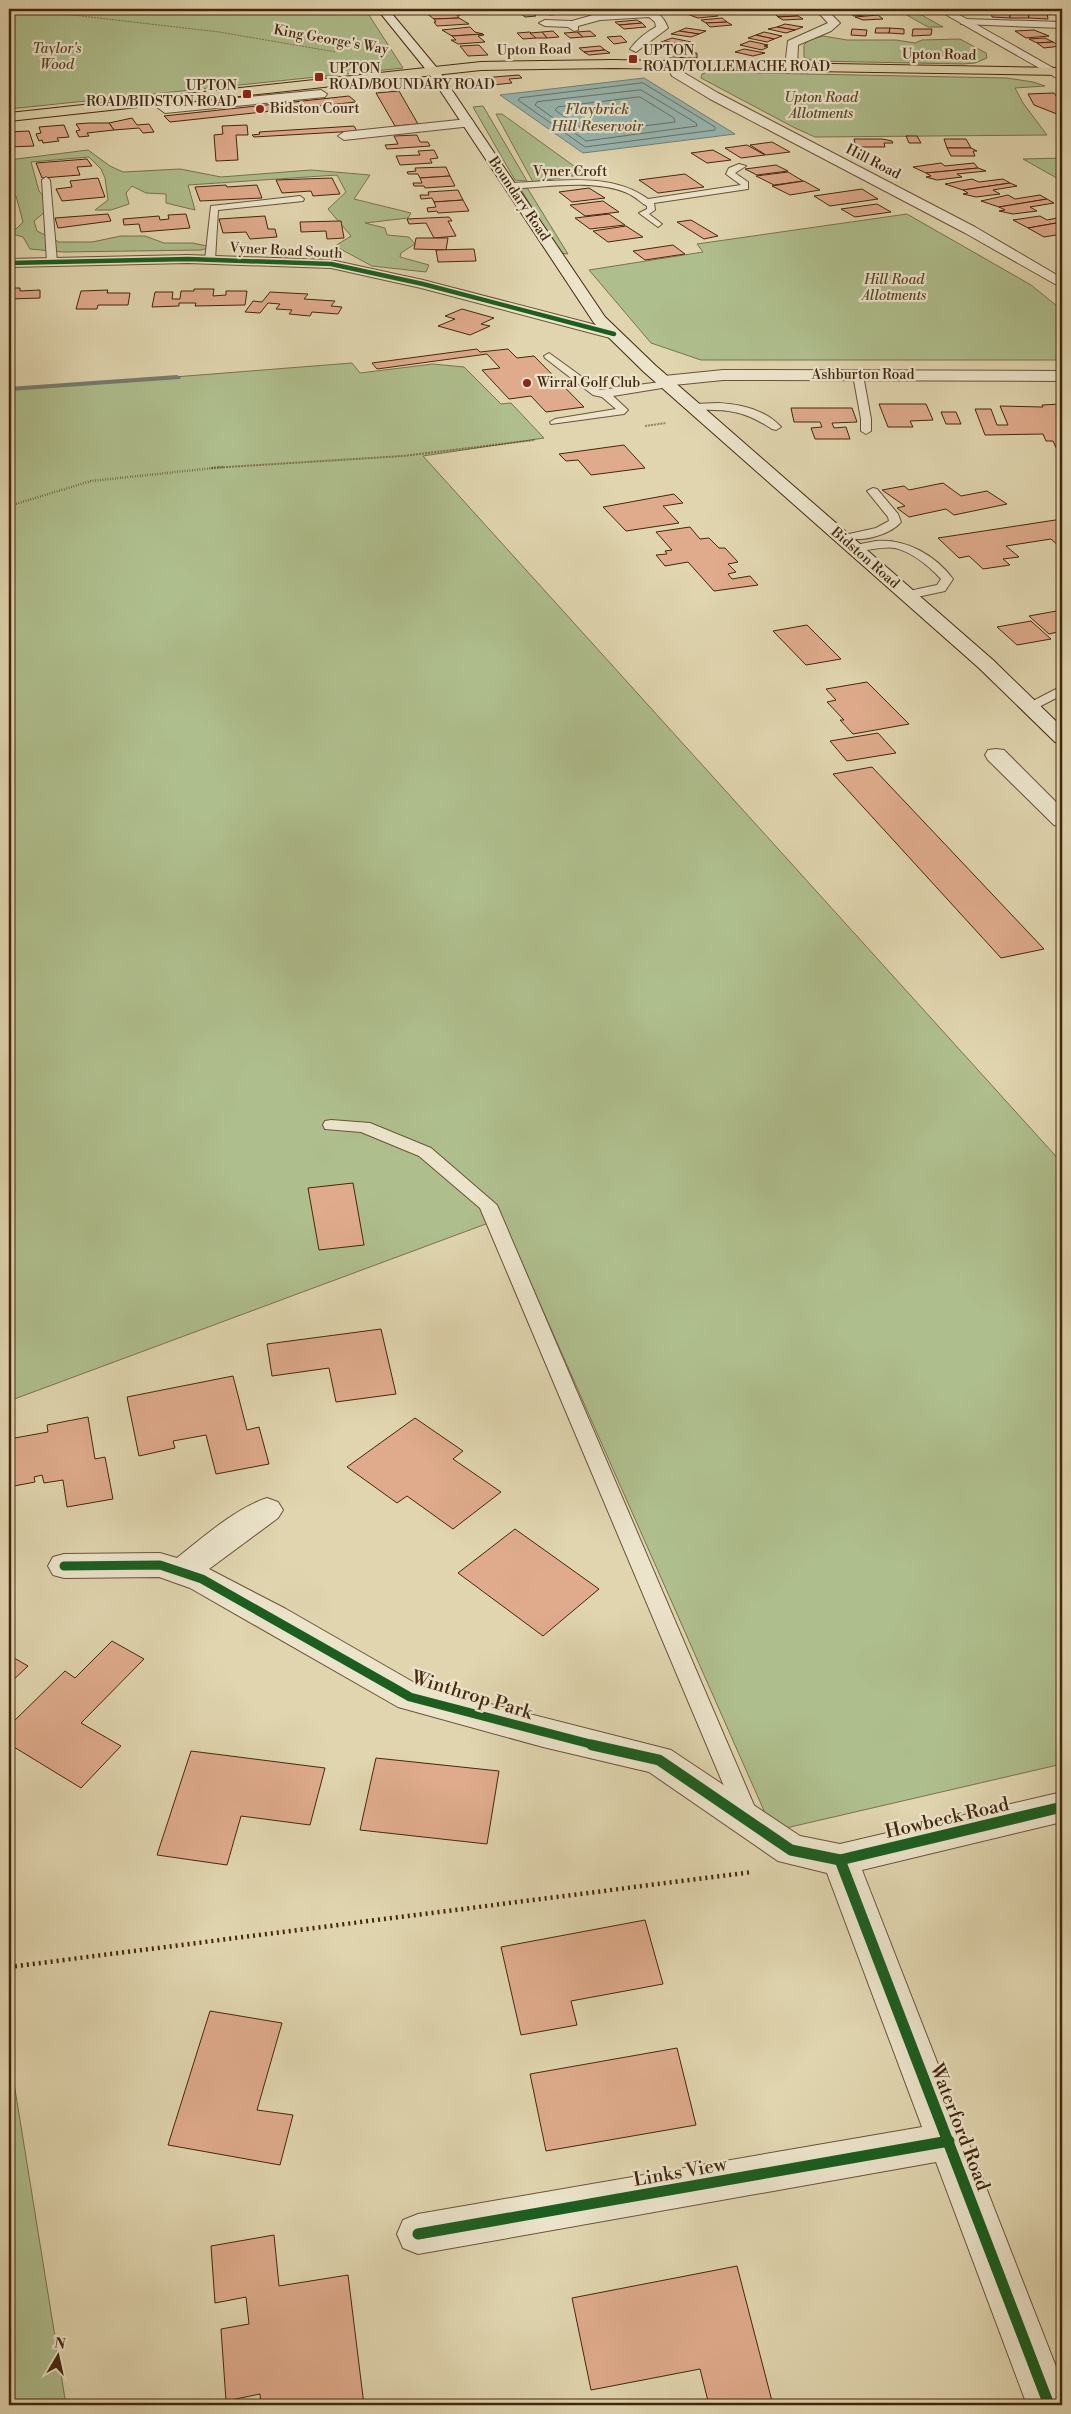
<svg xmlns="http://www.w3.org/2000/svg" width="1071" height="2414" font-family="'Libre Bodoni',serif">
<rect width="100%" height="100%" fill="#e0d5af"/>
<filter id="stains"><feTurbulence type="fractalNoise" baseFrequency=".004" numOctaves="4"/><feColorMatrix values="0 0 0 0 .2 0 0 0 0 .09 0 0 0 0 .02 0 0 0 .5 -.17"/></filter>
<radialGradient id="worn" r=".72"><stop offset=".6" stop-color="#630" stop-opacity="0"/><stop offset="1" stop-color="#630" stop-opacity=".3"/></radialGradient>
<g fill="#afbe8d" stroke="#7a724e">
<polygon points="9,9 365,9 403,68 9,109"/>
<polygon points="896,9 911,9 943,27 928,27"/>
<polygon points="823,36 847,40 896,40 915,43 922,40 960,39 986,53 987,58 975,63 963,64 813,61 804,57 804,45 809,40"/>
<polygon points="708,72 1007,78 1033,82 1045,86 1015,88 1023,103 1047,135 815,137 793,127 701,78 702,74"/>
<polygon points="483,106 527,181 515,180 473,107"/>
<polygon points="496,114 502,114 585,174 533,182"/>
<polygon points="88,150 110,166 123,172 180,169 221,177 311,170 370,175 354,199 411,213 408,218 365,223 385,228 387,235 409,237 415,244 401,253 400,257 429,265 426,272 372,266 335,246 351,236 328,209 346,192 337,175 188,185 195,210 166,203 166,194 146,193 132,186 126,193 129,204 111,210 95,210 108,200 105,178 101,169 89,157 31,162 39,191 46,199 46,211 34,221 37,231 59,242 92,242 121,236 145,236 164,243 192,243 213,247 201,250 63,252 30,249 23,237 9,233 9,230 17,228 23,222 16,196 9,196 9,160"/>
<polygon points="1062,158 1062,181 1023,159"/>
<polygon points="526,186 568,254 560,253 520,188"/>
<polygon points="907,214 1031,285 1062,310 1062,360 701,360 651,343 589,270 703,252 697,244"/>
<polygon points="352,363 360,373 433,364 464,367 501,404 511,403 544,438 423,456 1062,1163 1062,1764 773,1831 502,1218 9,1401 9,390"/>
<polygon points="9,2052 66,2405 9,2405"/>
</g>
<polygon fill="#96b7b3" stroke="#767d71" points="644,78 735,134 583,153 500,95"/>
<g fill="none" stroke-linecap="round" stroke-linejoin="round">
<g stroke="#6e6e60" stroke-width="1">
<polygon points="643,83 715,127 715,130 585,147 518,100 520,98"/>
<polygon points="641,90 696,123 697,126 586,141 535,105 537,102"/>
<polygon points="640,97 674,118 675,122 588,133 555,110 558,107"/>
</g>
<polygon fill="#767d71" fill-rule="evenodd" points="177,375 181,377 180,379 9,391 9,387"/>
</g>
<g fill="#dfab8c" stroke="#45260e">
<polygon points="557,9 570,9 575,13 562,14"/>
<polygon points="557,9 562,14 549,15 544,10"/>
<polygon points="968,9 991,9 991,13 972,12 972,10"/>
<polygon points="458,11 461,15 457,15 459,18 434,19 426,13"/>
<polygon points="530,11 536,16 525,17 519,12"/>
<polygon points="870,11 876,14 853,16 850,12"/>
<polygon points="991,11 1010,12 1010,18 992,17"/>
<polygon points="713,12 718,16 698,18 687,14"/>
<polygon points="794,12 798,16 778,17 774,13"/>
<polygon points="1010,12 1028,12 1029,18 1010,18"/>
<polygon points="1028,12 1047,13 1048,19 1029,18"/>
<polygon points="878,15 883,19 863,20 855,17"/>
<polygon points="798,16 803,19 783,20 778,17"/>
<polygon points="459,18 469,24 437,26 434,22 436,22 434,19"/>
<polygon points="722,18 727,22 706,23 701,20"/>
<polygon points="637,20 642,23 619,25 615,22"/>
<polygon points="727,22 732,25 710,27 706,23"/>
<polygon points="642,23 646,27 624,29 619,25"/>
<polygon points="785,24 803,27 795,30 777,27"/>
<polygon points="470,27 475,32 483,34 452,36 442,30"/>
<polygon points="777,27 795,30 786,33 768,29"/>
<polygon points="686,28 706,31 699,34 679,31"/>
<polygon points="876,28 890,28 889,33 875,33"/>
<polygon points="890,28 904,29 904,34 889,33"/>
<polygon points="852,29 867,30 866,36 851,35"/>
<polygon points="913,29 932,29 931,35 912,36"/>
<polygon points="1034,30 1049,36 1026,38 1015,31"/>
<polygon points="553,31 559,37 547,38 542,32"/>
<polygon points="590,31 596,36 583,37 577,32"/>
<polygon points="679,31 699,34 691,37 671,34"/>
<polygon points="530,32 536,38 523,39 517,33"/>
<polygon points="542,32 547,38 536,38 530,33"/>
<polygon points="577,32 583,37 570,38 564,33"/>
<polygon points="764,32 782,36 774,39 756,35"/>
<polygon points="483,34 484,35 478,36 485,42 458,44 451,40 456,40 452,36"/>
<polygon points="756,35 774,39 767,42 748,38"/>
<polygon points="621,36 627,42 614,44 607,37"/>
<polygon points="672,38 691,42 683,45 664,41"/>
<polygon points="1045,38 1053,42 1037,43 1029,39"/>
<polygon points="664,41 683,45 675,48 656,44"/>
<polygon points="750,41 768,45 764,46 768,47 762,50 740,45"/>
<polygon points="1053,42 1060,46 1044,48 1037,43"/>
<polygon points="479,45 488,55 468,56 460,46"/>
<polygon points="600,46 605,50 584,52 579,48"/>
<polygon points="744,49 765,53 753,56 735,52"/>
<polygon points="605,50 610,53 589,55 584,52"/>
<polygon points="676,53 697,53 697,58 669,57"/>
<polygon points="519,75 522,78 509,79 512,83 492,85 482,78"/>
<polygon points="399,91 418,124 395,126 376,93"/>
<polygon points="1054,93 1062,104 1062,116 1034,105 1028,94"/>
<polygon points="349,96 356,102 170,122 164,116"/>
<polygon points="132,118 137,125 149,124 154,132 143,133 139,128 114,130 109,123"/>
<polygon points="89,123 109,123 114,130 87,133 89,136 79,137 76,131 80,130 76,124"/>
<polygon points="64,125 69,137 57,138 59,141 43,143 42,140 39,141 36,134 41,133 39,127"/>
<polygon points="247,125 248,135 236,135 238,160 216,161 214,135 223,134 222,126"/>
<polygon points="354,126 357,131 254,137 252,135 260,134 259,132"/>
<polygon points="29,131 34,146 9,147 9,132"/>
<polygon points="417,135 420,142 428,142 430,146 387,149 385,145 398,144 394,136"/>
<polygon points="906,136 917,136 921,143 909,143"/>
<polygon points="854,139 882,139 892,141 893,143 884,143 885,147 856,147"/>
<polygon points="944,139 966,139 971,148 947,148"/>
<polygon points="772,142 790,152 766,155 750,145"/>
<polygon points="747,145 765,155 741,158 725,148"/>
<polygon points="947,148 971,148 977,151 973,151 975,156 951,156"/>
<polygon points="434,150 438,158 430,159 432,163 400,165 396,156 420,155 418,151"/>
<polygon points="713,150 731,160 707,163 691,153"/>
<polygon points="87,159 92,166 77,167 80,175 42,178 36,163"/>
<polygon points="941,163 945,166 974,163 978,168 926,173 913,167"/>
<polygon points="776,165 788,171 757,175 745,169"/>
<polygon points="446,167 450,176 420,178 418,174 408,174 407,172 416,171 415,168"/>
<polygon points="978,168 986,171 957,174 962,177 937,180 926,177 931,176 926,173"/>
<polygon points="788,172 803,181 774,185 756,176"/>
<polygon points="685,174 704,187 658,193 639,180"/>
<polygon points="450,176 455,186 425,188 424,186 414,186 413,183 422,183 420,178"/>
<polygon points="98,178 105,197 62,201 56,189 72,187 70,181"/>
<polygon points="332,178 340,194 313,196 311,191 282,193 276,180"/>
<polygon points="972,179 979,182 1003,179 1010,183 963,190 945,184"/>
<polygon points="804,181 820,190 790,195 772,186"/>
<polygon points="1010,183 1017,186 993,190 1000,194 976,197 963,194 968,193 963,190"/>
<polygon points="226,185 227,187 257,185 262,198 200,201 195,187"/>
<polygon points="589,188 605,198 572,202 559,192"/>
<polygon points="862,189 878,199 830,206 814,196"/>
<polygon points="458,190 463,200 434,202 432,198 421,199 420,195 429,195 428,192"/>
<polygon points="1008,195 1015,199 1040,195 1047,199 999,207 981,201"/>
<polygon points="1047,199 1054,203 1030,207 1037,211 1013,214 999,211 1005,210 999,207"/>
<polygon points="463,200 469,211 438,213 437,211 428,212 427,208 436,207 434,202"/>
<polygon points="603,201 619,212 585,216 570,205"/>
<polygon points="877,204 891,212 855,217 841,209"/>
<polygon points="9,206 15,226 9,227"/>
<polygon points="108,214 111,221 58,228 55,218"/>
<polygon points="186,214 190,228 141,232 139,224 124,225 123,219 159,216 160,220 169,219 168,215"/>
<polygon points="609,214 625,225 590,229 575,218"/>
<polygon points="265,216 268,229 275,229 277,237 250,239 246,232 223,233 219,219"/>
<polygon points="1040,216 1047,220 1062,217 1062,222 1028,228 1013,220"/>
<polygon points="449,217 452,221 448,221 456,236 434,238 426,223 409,224 407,219"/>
<polygon points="691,220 718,236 704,239 677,222"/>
<polygon points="341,221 344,238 327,239 326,231 301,232 300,222"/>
<polygon points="1062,222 1062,234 1044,237 1028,228"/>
<polygon points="626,226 643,237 608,242 593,231"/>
<polygon points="416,238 448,238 446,250 414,249"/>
<polygon points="673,245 685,254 645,260 633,251"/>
<polygon points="474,249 476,261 438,262 436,250"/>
<polygon points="9,288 20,288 20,291 40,290 40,298 9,299"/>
<polygon points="194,289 214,289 213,296 226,295 226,291 247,291 245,305 195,306 196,303 179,303 179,306 152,307 155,292 173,292 172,299 180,299 181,291 194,291"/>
<polygon points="108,290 107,293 130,293 128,305 98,305 97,309 76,309 81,291"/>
<polygon points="270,292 308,294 304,299 335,301 331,306 342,307 338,314 312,312 310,316 289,314 292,310 276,309 280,304 268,303 260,313 245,312 253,301 262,302"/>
<polygon points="462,309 494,318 481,324 490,326 470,335 438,326 455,319 445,316"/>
<polygon points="477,349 480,352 508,349 517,358 534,356 584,407 546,412 531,396 509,399 482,370 500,368 487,354 377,369 372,363"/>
<polygon points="879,404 926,404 933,420 910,421 913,427 888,427"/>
<polygon points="1060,404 1062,409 1062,461 1053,441 1046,441 1043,434 985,435 975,409 991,409 997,425 1008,425 1000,406 1043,407 1042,405"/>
<polygon points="791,408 852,408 857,422 832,423 834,428 846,427 850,439 815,439 811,428 822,427 820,422 794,422"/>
<polygon points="941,412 956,412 961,424 946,424"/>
<polygon points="624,445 645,468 591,475 578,460 566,461 559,454"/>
<polygon points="943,483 961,496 987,491 1007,504 954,515 946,509 909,517 897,508 905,506 882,490 904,486 909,490"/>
<polygon points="674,494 683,503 663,506 679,523 626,531 603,507"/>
<polygon points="1062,519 1062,549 1051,539 1006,546 1019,557 1003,559 1010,565 983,569 969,556 959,558 938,538"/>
<polygon points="690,527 700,539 709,538 719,548 725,548 738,562 728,564 736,572 728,574 732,579 750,576 758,585 714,591 688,562 665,566 656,555 667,554 665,551 672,550 656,532"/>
<polygon points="1062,610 1062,631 1049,634 1029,616"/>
<polygon points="1031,621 1051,639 1017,645 997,627"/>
<polygon points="807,625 841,659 806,665 773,631"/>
<polygon points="867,682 909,724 853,734 840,720 844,720 827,702 836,700 826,689"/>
<polygon points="878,733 896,753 847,761 830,741"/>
<polygon points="872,767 1044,949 1001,958 833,774"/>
<polygon points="353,1183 364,1245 319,1250 308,1188"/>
<polygon points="381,1329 396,1394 336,1402 329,1368 272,1376 267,1344"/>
<polygon points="233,1376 247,1430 259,1427 269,1464 216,1474 206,1435 173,1441 175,1448 139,1456 127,1397"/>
<polygon points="88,1417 95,1459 105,1457 113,1499 67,1507 63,1480 44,1483 42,1475 34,1477 35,1482 9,1487 9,1439 48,1432 47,1425"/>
<polygon points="415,1418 463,1451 453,1459 501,1492 453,1529 407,1496 397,1503 347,1467"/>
<polygon points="515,1529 599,1589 543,1636 458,1573"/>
<polygon points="112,1641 144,1659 81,1723 121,1746 81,1788 9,1744 9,1726 65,1671 75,1678"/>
<polygon points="9,1655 28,1666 9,1684"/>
<polygon points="191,1751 325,1768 310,1825 241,1816 227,1865 157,1855"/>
<polygon points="376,1758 499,1771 487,1844 360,1830"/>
<polygon points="645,1920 663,1984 571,2001 577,2025 521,2035 501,1947"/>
<polygon points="210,2011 282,2023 257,2110 293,2115 280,2165 168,2145"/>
<polygon points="677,2048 696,2125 546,2151 530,2074"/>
<polygon points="274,2235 279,2286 348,2275 364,2405 261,2405 260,2394 226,2401 221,2329 249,2324 246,2297 215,2303 211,2246"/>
<polygon points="737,2266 773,2405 709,2405 700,2369 591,2390 572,2298"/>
</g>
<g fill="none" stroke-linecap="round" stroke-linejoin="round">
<g stroke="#6c5236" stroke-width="2">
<g id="service">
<path d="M739 164 746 166 735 173 748 182V189L654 203 655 210 649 214 662 224 658 227 639 213 647 209V206C641 203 637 198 631 195 601 178 544 187 511 189L507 186 511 183C556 182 610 171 648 199L741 185 726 174 729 168Z"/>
<polygon points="46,177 50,180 57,262 52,265 47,262 42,180"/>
<polygon points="300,196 304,199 303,201 218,210 215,260 210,263 205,260 211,206"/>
<polygon points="549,353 600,390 668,381 673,384 668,387 613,396 628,410 624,414 551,424 550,422 555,419 616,409 602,397 593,395 545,358 544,356"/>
<polygon points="858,372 863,375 871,419 871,431 866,434 861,431 861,419 853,375"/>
<path d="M718 403C740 404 766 410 781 427L776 430 772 429C743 410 727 409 693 410L688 407 693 404Z"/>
<path d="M873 488 877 489 898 514 901 522C891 534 864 542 849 538L847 536 849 534 876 528 889 521 888 517 867 491Z"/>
<path d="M876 541C906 538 936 556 953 579L945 591 908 599 904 598 902 595 904 592 937 585 941 579C929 566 912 552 895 548 882 545 855 555 848 548L850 546Z"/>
<polygon points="1062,686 1062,695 1035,709 1025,709 1023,706"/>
<polygon points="331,1120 370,1123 431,1148 497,1205 759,1817 756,1824 748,1827 740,1824 737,1817 480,1208 419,1156 361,1132 325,1129 323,1125 325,1121"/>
</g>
</g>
<g stroke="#6c5236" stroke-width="2">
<g id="minor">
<path d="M640 9C654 9 663 14 668 28L636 52 630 49C638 39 645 33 656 27L655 22 649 17 600 20 578 26V30L574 31 568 27 545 26 539 23 545 20 572 21 600 13 641 11Z"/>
<polygon points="815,9 826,9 840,23 831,31 798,45 797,67 791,71 787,69 785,67 788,41 828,23"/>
<polygon points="965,19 1062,22 1062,28 961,24 961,20"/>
<polygon points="673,61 677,63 681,71 718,93 975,227 1062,278 1062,288 965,233 710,99 672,76 667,65"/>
<polygon points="321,90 327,94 325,97 165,113 150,102 156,98 168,105"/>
<polygon points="468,119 472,120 474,123 472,126 344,140 338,136 344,132"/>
<polygon points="723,370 1062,371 1062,381 723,380 664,386 658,384 656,381 658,378 664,376"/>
<polygon points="996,749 1004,750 1062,808 1062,827 1054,825 988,760 985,755 988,750"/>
<path d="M267 1498 278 1502 283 1510 278 1518 209 1569 286 1609 420 1686 671 1750 800 1836 840 1844 1062 1792V1822L862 1870 1062 2382V2405H1027L936 2162 418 2254 403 2248 397 2234 403 2220 418 2214 922 2127 827 1873 778 1861 649 1772 543 1747 398 1707 190 1588 159 1577 64 1578 53 1575 48 1566 53 1557 64 1554 160 1553 177 1558C202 1538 236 1508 267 1498Z"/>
</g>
</g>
<g stroke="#6c5236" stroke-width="2">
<g id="tertiary">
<polygon points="936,9 949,9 1062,73 1062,81"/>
<polygon points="188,255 331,260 423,280 619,331 622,334 614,339 421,288 331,268 188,263 9,267 9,259"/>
</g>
</g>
<g stroke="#45260e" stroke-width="2">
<polygon id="secondary" points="377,9 388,9 437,68 605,317 656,366 993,660 1062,727 1062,744 1055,742 979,668 644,372 594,323 428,72"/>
</g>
<g stroke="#45260e" stroke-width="2">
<polygon id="primary" points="613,60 1062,68 1062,75 613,68 481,70 9,121 9,113 481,62"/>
</g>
<polyline stroke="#45260e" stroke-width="1" stroke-dasharray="0.5 1" stroke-linecap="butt" points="21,9 219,32 336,52"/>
<g stroke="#45260e" stroke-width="2" stroke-dasharray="0.5 1" stroke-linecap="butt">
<polyline points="645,426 666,423"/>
<polyline points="211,468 403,456 535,440"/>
</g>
<polyline stroke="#45260e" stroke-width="2.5" stroke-dasharray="0.5 2" stroke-linecap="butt" points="9,506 91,481 223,467"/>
<polyline stroke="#45260e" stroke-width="4.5" stroke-dasharray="2 4" stroke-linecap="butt" points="9,1967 752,1872"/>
<use href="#service" fill="#ebe4cb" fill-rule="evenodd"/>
<use href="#minor" fill="#ebe4cb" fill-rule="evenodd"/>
<use href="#tertiary" fill="#ebe4cb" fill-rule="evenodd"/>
<use href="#secondary" fill="#ebe4cb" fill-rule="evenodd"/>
<use href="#primary" fill="#e0d5af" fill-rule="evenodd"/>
<g stroke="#ebe4cb" stroke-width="6">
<polyline id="cycleway-far2" points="9,263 188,259 331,264 423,284 614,334"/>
</g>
<g stroke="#ebe4cb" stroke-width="12">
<polyline id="cycleway-far1" points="64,1566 160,1565 202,1579 410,1697 598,1746"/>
</g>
<g stroke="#ebe4cb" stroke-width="14">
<g id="cycleway">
<polyline points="592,1745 659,1760 791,1850 840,1860 1062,1807"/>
<polyline points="840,1860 1049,2405"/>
<polyline points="418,2234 949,2141"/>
</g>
</g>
<use href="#cycleway-far2" stroke="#1b5e20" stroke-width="4.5"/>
<use href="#cycleway-far1" stroke="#1b5e20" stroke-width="9"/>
<use href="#cycleway" stroke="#1b5e20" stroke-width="11"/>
</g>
<g fill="#8f2418" stroke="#ebe4cb" stroke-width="2">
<rect x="628" y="54" width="10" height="10" rx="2.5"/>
<rect x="314" y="72" width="10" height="10" rx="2.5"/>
<rect x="242" y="89" width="10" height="10" rx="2.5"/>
<circle cx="260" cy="109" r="5"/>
<circle cx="527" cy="383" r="5"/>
</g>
<g text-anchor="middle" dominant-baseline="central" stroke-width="4.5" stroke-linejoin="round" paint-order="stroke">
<g font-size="14" fill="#45260e" stroke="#ebe4cb">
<text transform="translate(331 40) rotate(10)">King George's Way</text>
<text transform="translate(534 50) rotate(-1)">Upton Road</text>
<text transform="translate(939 55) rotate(1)">Upton Road</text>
<text transform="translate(873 162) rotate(27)">Hill Road</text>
<text x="570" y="172">Vyner Croft</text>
<text transform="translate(519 199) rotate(56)">Boundary Road</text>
<text transform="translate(286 251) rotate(3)">Vyner Road South</text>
<text x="863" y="375">Ashburton Road</text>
<text transform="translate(865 558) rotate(41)">Bidston Road</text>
</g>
<g font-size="14" font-style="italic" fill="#5a4427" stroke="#ebe4cb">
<text x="57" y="49">Taylor's<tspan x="57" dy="16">Wood</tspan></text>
<text x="821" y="98">Upton Road<tspan x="821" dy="16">Allotments</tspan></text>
<text x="894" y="280">Hill Road<tspan x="894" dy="16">Allotments</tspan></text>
</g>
<g font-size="14" fill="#45260e" stroke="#ebe4cb" text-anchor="start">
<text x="643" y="51">UPTON<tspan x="643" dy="16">ROAD/TOLLEMACHE ROAD</tspan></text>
<text x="329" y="69">UPTON<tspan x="329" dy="16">ROAD/BOUNDARY ROAD</tspan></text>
<text x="237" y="86" text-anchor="end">UPTON<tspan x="237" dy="16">ROAD/BIDSTON ROAD</tspan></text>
<text x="270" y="109">Bidston Court</text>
<text x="537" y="383">Wirral Golf Club</text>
</g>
<g font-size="15" font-style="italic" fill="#594a37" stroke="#ebe4cb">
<text x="597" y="109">Flaybrick<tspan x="597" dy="17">Hill Reservoir</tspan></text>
</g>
<g font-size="19" fill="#45260e" stroke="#ebe4cb">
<text transform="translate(472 1695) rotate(17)">Winthrop Park</text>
<text transform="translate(947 1818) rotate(-13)">Howbeck Road</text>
<text transform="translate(960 2127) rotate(69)">Waterford Road</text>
<text transform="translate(680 2172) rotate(-10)">Links View</text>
</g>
</g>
<rect width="1071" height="2414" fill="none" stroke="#e0d5af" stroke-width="30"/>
<rect x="10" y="10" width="1051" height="2394" fill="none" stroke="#45260e" stroke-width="2.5"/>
<rect x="15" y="15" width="1041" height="2384" fill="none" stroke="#45260e"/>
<g transform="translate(58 2356) rotate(9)" stroke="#ebe4cb" stroke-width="4" paint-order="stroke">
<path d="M0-4L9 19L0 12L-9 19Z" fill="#45260e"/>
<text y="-8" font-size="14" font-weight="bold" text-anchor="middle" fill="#45260e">N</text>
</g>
<rect width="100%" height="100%" filter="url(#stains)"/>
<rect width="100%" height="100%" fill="url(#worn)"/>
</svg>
